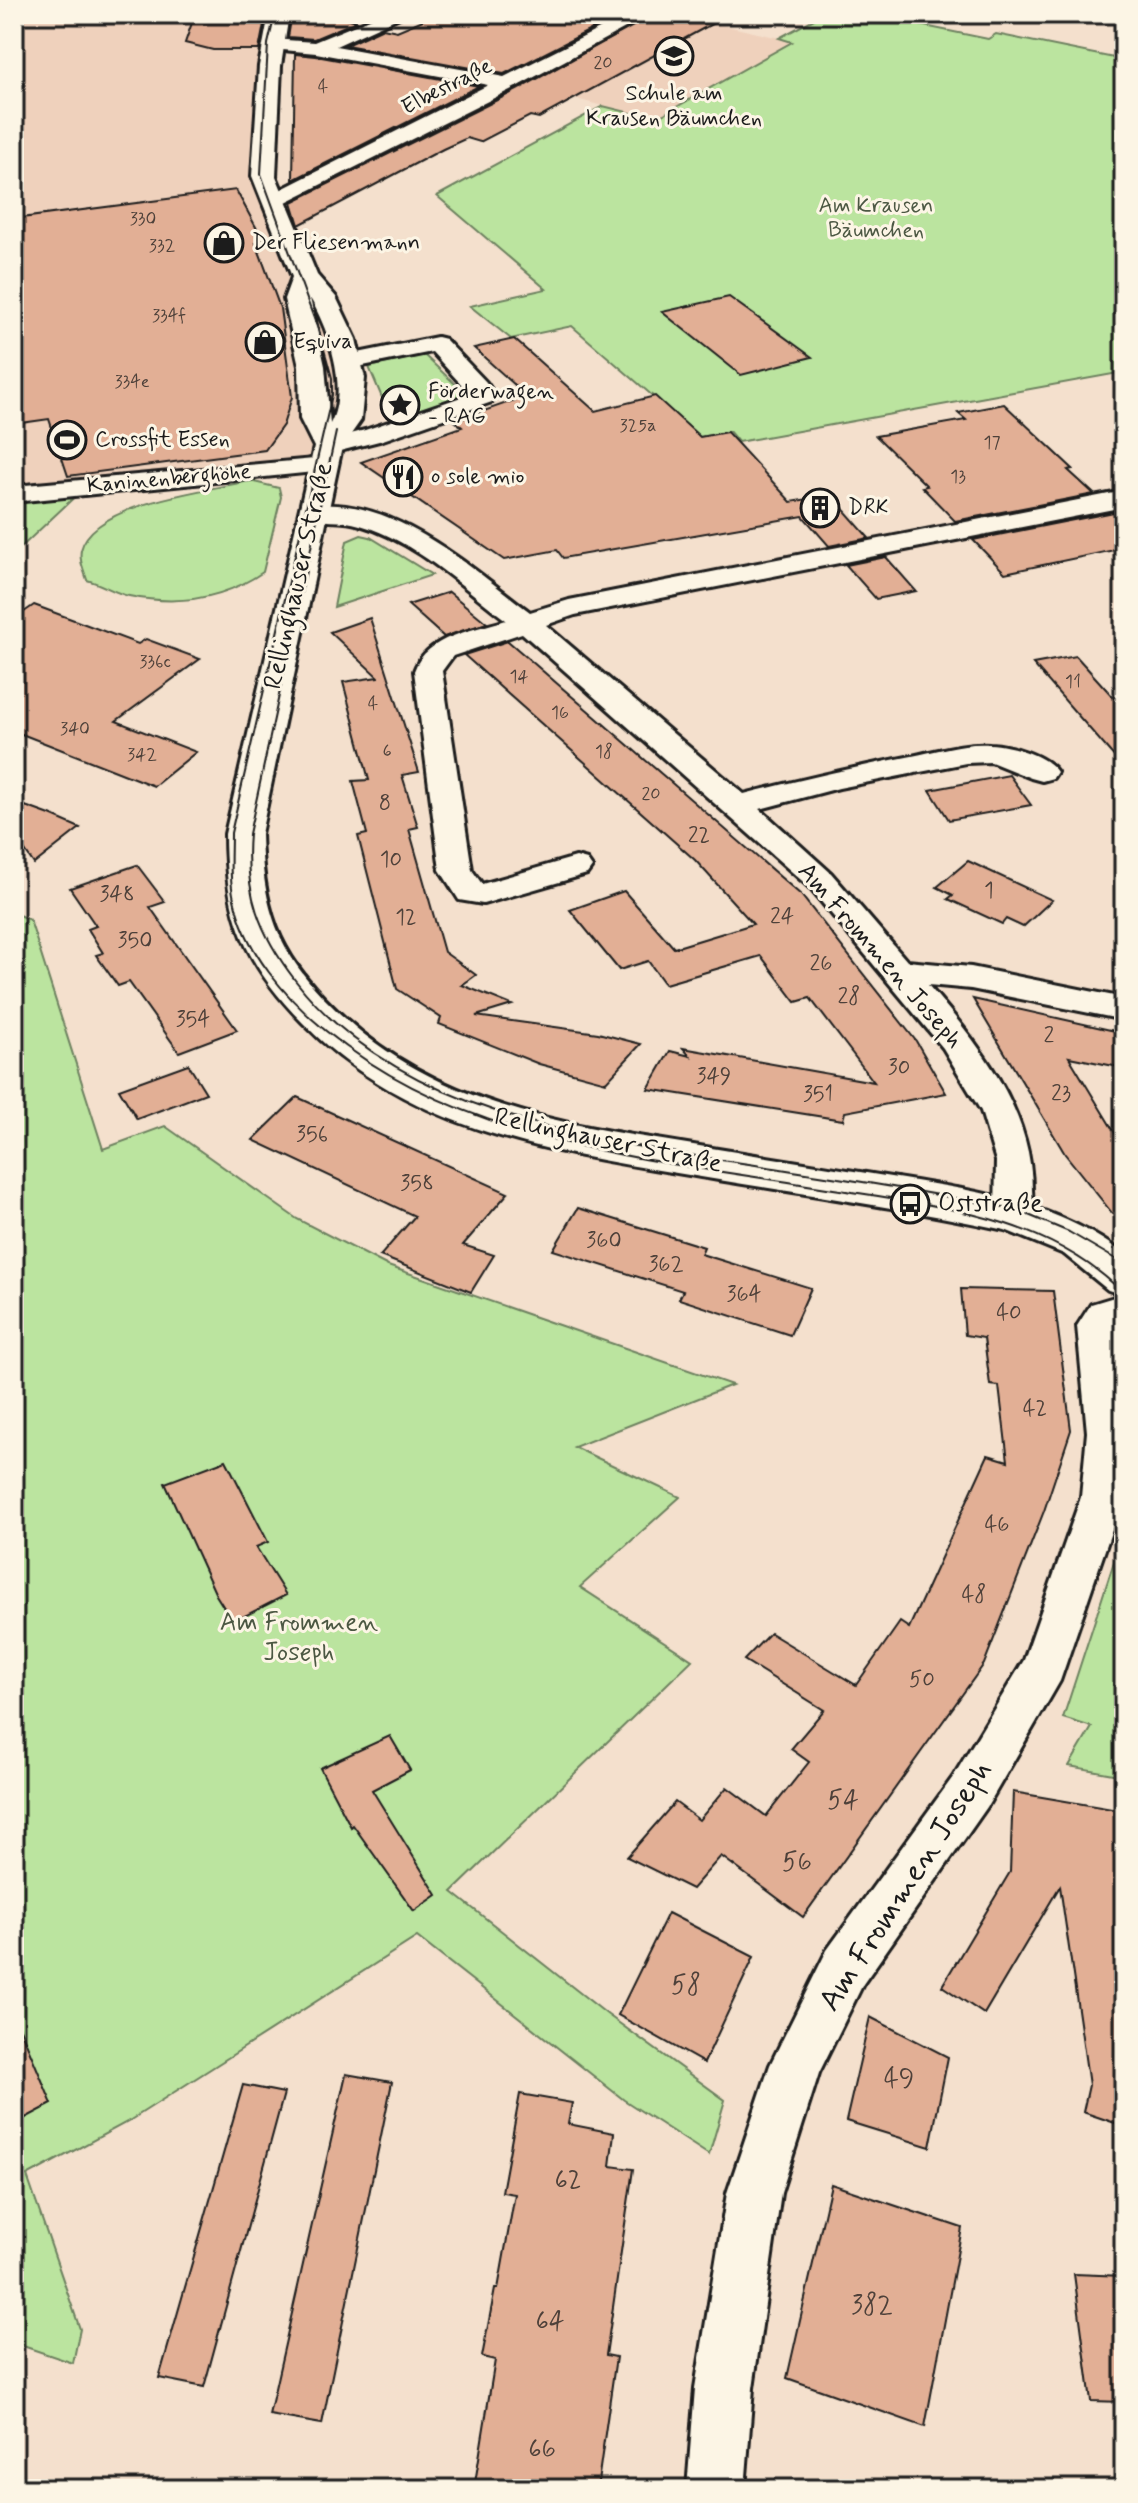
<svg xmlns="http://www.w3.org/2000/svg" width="1138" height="2503" font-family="Mynerve,sans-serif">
<rect width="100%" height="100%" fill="#f4e0cd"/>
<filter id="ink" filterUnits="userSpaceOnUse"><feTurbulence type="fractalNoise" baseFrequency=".0125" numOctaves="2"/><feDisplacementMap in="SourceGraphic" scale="16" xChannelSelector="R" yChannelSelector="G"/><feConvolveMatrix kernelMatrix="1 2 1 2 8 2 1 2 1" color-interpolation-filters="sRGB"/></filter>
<g filter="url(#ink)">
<g fill="#efd1bc">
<polygon points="14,14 277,14 262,176 330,339 336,396 322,465 14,492"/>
<polygon points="661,14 674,14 793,41 655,120 524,85"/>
</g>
<g fill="#bbe49f" stroke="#6c805e" stroke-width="2">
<polygon points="823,14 866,14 988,39 996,34 1124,60 1124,372 738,442 729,431 700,437 572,326 511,339 470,306 546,289 437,196 603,106 655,119 792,42 779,38"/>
<polygon points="424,355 467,395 417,413 386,407 369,367"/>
<path d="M250 481 279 488 281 497 263 572C222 600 178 606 129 596 114 593 102 584 87 580 84 570 79 561 81 550 92 503 209 490 250 481Z"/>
<polygon points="84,488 14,554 14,496"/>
<polygon points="361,535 370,537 432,575 334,607 347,541"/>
<polygon points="14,913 30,920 103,1149 165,1126 297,1219 388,1266 732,1385 574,1447 680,1497 580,1587 692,1660 452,1892 608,2015 725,2100 709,2155 624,2100 417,1937 129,2121 27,2176 80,2329 73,2363 14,2343"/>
<polygon points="1124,1531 1124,1776 1069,1766 1092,1727 1063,1718"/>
</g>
<g fill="#e2af95" stroke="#1c1c1c" stroke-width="2">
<polygon points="195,14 266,14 259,50 213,50 185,43"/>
<polygon points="292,14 330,14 357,21 314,39 288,37"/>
<polygon points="437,14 622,14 504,74 346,45 383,28 397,31"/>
<polygon points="654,14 730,14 539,118 530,116 480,142 467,138 443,149 299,225 292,202 517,90"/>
<polygon points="295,54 316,56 479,86 293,180"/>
<polygon points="236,190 264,242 256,243 280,308 292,397 283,425 265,450 68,476 49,419 14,424 14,219"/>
<polygon points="729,297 812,357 741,375 662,312"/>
<polygon points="514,339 595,411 655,396 700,437 727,432 791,502 831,495 869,538 829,546 803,516 563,558 557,550 504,560 361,462 462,427 455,421 527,396 474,348"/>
<polygon points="1004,404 1073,469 1068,470 1094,494 955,521 922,487 927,486 876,436 966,420 958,413"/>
<polygon points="1114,512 1124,522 1124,548 1005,573 973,540"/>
<polygon points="886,557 916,591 876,599 846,565"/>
<polygon points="449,592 487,623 444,637 408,605"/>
<polygon points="34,605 138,644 146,639 200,659 116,721 196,752 154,786 14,731 14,619"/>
<polygon points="370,618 419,772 402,775 418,827 409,829 444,952 476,975 462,985 512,1005 476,1016 598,1033 641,1044 606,1082 539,1064 439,1024 441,1018 397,989 358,836 367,834 353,781 369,780 343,682 378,677 330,632"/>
<polygon points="508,641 801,895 916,1041 946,1093 845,1112 843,1120 648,1089 670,1051 690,1056 683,1048 874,1082 810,998 796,1002 761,956 665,984 648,961 619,970 570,910 624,891 674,948 753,924 695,860 464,655"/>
<polygon points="1076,656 1124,709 1124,768 1033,664"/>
<polygon points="1009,775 1031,805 949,820 930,790"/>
<polygon points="14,802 50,815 80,828 34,864 14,835"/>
<polygon points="968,861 1052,900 1023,927 1006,919 1002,924 948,899 953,895 937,887"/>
<polygon points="137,865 165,902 150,907 237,1030 179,1052 129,982 118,986 96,955 103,953 88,929 96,926 70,888"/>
<polygon points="973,999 1124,1033 1124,1068 1069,1057 1124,1148 1124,1228 1065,1154"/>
<polygon points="188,1064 206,1093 137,1119 119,1089"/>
<polygon points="297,1097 508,1193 463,1245 494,1255 471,1292 380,1256 415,1216 253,1140"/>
<polygon points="578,1208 704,1247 701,1254 811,1288 790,1335 679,1299 683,1291 553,1250"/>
<polygon points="961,1289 1053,1291 1071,1430 1044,1511 984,1664 803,1917 721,1856 692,1889 627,1857 675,1802 699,1820 727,1787 766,1816 809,1762 791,1749 824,1710 744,1660 770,1633 856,1685 900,1622 909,1628 988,1455 1008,1461 999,1386 990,1385 984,1338 965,1335"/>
<polygon points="226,1460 268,1542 256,1547 286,1595 233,1622 216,1595 165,1483"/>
<polygon points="390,1736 410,1770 372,1790 437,1895 414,1911 353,1825 351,1827 320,1768"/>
<polygon points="1013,1792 1124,1811 1124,2126 1083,2112 1089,2085 1060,1886 984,2014 942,1986 1010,1872"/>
<polygon points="668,1913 754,1957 704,2063 618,2015"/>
<polygon points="14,2014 52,2104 14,2124"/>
<polygon points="870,2017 948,2057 930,2147 846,2121"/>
<polygon points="346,2074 392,2082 322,2424 269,2415"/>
<polygon points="243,2085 284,2093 204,2387 159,2378"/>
<polygon points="520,2094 572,2103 568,2124 614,2133 610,2166 633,2169 606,2355 616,2357 597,2489 474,2489 495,2360 482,2357 495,2289 498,2289 515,2194 502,2192"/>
<polygon points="831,2184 962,2228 925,2427 787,2378"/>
<polygon points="1074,2274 1124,2276 1124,2402 1091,2401"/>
</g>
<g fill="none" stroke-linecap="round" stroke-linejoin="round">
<g stroke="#1c1c1c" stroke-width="6">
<g id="minor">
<polygon points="382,14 406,14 336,46 504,77 629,14 651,14 516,87 280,205 266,205 263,201 266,197 488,85 316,53 272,49 263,44 272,39 314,42"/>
<polygon points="437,337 445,339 486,382 496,397 492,402 383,440 328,454 319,452 316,447 319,442 365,430 470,394 432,352 348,369 340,367 336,362 340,357 348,355"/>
<polygon points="325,458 334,460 337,465 334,470 14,502 14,486"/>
<path d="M1124 491V507L575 615 546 625 744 794C800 780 855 767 912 756 937 751 964 742 990 744 1010 745 1046 755 1057 772L1053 778 1042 781 1031 778 991 762 966 763 839 788 760 809 831 873 907 961 971 967 1124 998V1020L971 989 928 985C978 1043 1032 1109 1032 1190 1033 1203 1034 1214 1027 1226L1014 1230 1001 1226 995 1216 996 1161 981 1111 943 1048 809 887 522 633 453 656 442 671 472 870 482 884 576 857 587 860 592 867 587 874 483 904 459 900 440 870 414 671C427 635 473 631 506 620 461 586 415 541 360 525 342 519 322 523 304 518L300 513 304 508C384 488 471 568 530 612L569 600Z"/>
<polygon points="1124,1294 1124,1324 1117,1328 1124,1392 1123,1497 1060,1681 987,1807 863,1984 819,2073 781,2193 753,2388 745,2489 687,2489 695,2388 727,2193 770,2065 827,1950 953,1777 1024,1660 1081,1497 1087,1432 1077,1326 1091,1304"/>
</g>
</g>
<g stroke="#1c1c1c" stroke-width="6">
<path id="secondary" d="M269 14H289L281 66 276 176 317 275 336 297 356 339 365 378 361 420 342 447 333 489 261 834C263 919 283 962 346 1019 440 1104 561 1124 681 1143 753 1155 825 1166 897 1178 979 1191 1057 1203 1124 1254V1295L1108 1290 1064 1254 1005 1230C908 1209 810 1195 713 1179 564 1154 413 1136 303 1023 245 964 225 916 225 834L314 447 300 419 299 366 284 299 292 277 252 176 259 66ZM310 298C329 330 349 389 330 424L325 366Z"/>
</g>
<use href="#minor" fill="#fcf5e5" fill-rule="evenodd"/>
<use href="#secondary" fill="#fcf5e5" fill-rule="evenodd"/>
<g stroke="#1c1c1c" stroke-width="2">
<path d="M275 14 268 44 261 174 320 335 332 378V395L231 833C231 855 229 878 234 899 245 952 286 998 326 1031 471 1150 668 1161 846 1191 945 1207 1051 1219 1124 1294"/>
<path d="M336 432 249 834C244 893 259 933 295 980 407 1125 625 1144 793 1171 867 1182 940 1195 1014 1209L1069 1232 1124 1264"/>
</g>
</g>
</g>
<defs>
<g id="school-ring" transform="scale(2)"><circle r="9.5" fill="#fcf5e5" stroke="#1c1c1c" stroke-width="1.5"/><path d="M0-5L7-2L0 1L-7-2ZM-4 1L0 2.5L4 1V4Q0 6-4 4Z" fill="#1c1c1c"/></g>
<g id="shop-ring" transform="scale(2)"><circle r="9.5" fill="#fcf5e5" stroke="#1c1c1c" stroke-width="1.5"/><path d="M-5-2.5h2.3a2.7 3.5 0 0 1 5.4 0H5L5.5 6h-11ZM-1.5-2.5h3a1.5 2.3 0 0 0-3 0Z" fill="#1c1c1c"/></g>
<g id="sight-ring" transform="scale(2)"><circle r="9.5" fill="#fcf5e5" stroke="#1c1c1c" stroke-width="1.5"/><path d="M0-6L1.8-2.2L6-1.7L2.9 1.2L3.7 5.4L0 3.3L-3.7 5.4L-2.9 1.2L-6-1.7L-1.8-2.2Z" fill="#1c1c1c"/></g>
<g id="stadium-ring" transform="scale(2)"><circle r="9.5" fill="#fcf5e5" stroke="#1c1c1c" stroke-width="1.5"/><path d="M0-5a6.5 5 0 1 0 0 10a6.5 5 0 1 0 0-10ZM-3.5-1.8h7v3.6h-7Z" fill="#1c1c1c"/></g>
<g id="restaurant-ring" transform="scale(2)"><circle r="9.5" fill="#fcf5e5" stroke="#1c1c1c" stroke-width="1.5"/><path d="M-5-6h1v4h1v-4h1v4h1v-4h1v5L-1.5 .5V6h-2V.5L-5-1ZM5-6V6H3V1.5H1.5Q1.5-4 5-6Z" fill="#1c1c1c"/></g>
<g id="building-ring" transform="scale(2)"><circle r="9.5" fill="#fcf5e5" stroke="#1c1c1c" stroke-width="1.5"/><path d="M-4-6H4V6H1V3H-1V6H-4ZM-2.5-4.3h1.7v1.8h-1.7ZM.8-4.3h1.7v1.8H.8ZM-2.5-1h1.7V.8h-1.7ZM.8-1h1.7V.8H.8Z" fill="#1c1c1c"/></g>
<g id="bus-ring" transform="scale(2)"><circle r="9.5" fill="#fcf5e5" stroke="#1c1c1c" stroke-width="1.5"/><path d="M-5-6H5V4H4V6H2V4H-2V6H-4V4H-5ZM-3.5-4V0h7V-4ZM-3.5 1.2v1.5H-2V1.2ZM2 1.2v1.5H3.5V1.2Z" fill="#1c1c1c"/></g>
</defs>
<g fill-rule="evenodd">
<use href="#school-ring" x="674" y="56"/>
<use href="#shop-ring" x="224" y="243"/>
<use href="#shop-ring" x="265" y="342"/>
<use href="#sight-ring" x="400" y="405"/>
<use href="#stadium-ring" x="67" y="440"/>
<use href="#restaurant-ring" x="403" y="477"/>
<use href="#building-ring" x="820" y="508"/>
<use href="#bus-ring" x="910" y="1204"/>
</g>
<g text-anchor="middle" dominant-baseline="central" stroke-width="6" stroke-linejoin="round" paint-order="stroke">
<g font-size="18" fill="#4e413a">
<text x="603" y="63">20</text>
<text x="323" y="87">4</text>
<text x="143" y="219">330</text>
<text x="162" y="246">332</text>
<text x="169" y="316">334f</text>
<text x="132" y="382">334e</text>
<text x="638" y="426">325a</text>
<text x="992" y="443">17</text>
<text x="958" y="477">13</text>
<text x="155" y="662">336c</text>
<text x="519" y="677">14</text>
<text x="1073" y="682">11</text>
<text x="373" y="704">4</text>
<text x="560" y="713">16</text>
<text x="75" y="729">340</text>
<text x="387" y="751">6</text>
<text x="604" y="752">18</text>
<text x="142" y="755">342</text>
<text x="651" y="794">20</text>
</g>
<g font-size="22" fill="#1c1c1c" stroke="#fcf5e5">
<text transform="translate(447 87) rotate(-27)">Elbestraße</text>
<text transform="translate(169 479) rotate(-5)">Kaninenberghöhe</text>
</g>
<g font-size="22" fill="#1c1c1c" stroke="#fcf5e5" text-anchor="start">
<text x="674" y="94" text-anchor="middle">Schule am<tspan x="674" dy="25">Krausen Bäumchen</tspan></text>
<text x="252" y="243">Der Fliesenmann</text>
<text x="293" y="342">Equiva</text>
<text x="428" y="392">Förderwagen<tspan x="428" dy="25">- RAG</tspan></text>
<text x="95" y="440">Crossfit Essen</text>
<text x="431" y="477">o sole mio</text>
<text x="848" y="508">DRK</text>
</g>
<g font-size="22" fill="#4c5843" stroke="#fcf5e5">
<text x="876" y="206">Am Krausen<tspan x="876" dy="25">Bäumchen</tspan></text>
</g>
<g font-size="22" fill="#4e413a">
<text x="385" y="804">8</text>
<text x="699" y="836">22</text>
<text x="391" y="860">10</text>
<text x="989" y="891">1</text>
<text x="117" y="895">348</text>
<text x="782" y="917">24</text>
<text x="406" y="918">12</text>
<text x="135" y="941">350</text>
<text x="821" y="964">26</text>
<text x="849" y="997">28</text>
<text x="193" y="1020">354</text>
<text x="1049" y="1036">2</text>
<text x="899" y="1068">30</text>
<text x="714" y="1077">349</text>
<text x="1061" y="1094">23</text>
<text x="818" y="1095">351</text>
<text x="312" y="1135">356</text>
<text x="417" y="1184">358</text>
<text x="604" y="1241">360</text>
<text x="666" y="1265">362</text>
<text x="744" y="1295">364</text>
<text x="1009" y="1313">40</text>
<text x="1035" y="1409">42</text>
<text x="997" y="1525">46</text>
<text x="974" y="1595">48</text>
<text x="922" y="1680">50</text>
</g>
<g font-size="26" fill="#1c1c1c" stroke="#fcf5e5">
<text transform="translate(299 576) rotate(-77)">Rellinghauser Straße</text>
<text transform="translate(880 956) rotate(49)">Am Frommen Joseph</text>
<text transform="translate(608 1141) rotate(12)">Rellinghauser Straße</text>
</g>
<g font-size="26" fill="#1c1c1c" stroke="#fcf5e5" text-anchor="start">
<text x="938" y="1204">Oststraße</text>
</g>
<g font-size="26" fill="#4c5843" stroke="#fcf5e5">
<text x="299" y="1623">Am Frommen<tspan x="299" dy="30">Joseph</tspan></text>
</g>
<g font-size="26" fill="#4e413a">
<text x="843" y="1801">54</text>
<text x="797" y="1863">56</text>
<text x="686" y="1986">58</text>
<text x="899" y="2080">49</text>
<text x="568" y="2181">62</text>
<text x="872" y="2306">382</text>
<text x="550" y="2322">64</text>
<text x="542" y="2450">66</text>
</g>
<g font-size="32" fill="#1c1c1c" stroke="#fcf5e5">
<text transform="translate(906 1886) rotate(-57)">Am Frommen Joseph</text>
</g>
</g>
<rect width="1138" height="2503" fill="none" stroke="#fcf5e5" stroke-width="48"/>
<rect x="24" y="24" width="1090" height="2455" fill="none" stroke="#1c1c1c" stroke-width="3" filter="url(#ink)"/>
</svg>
